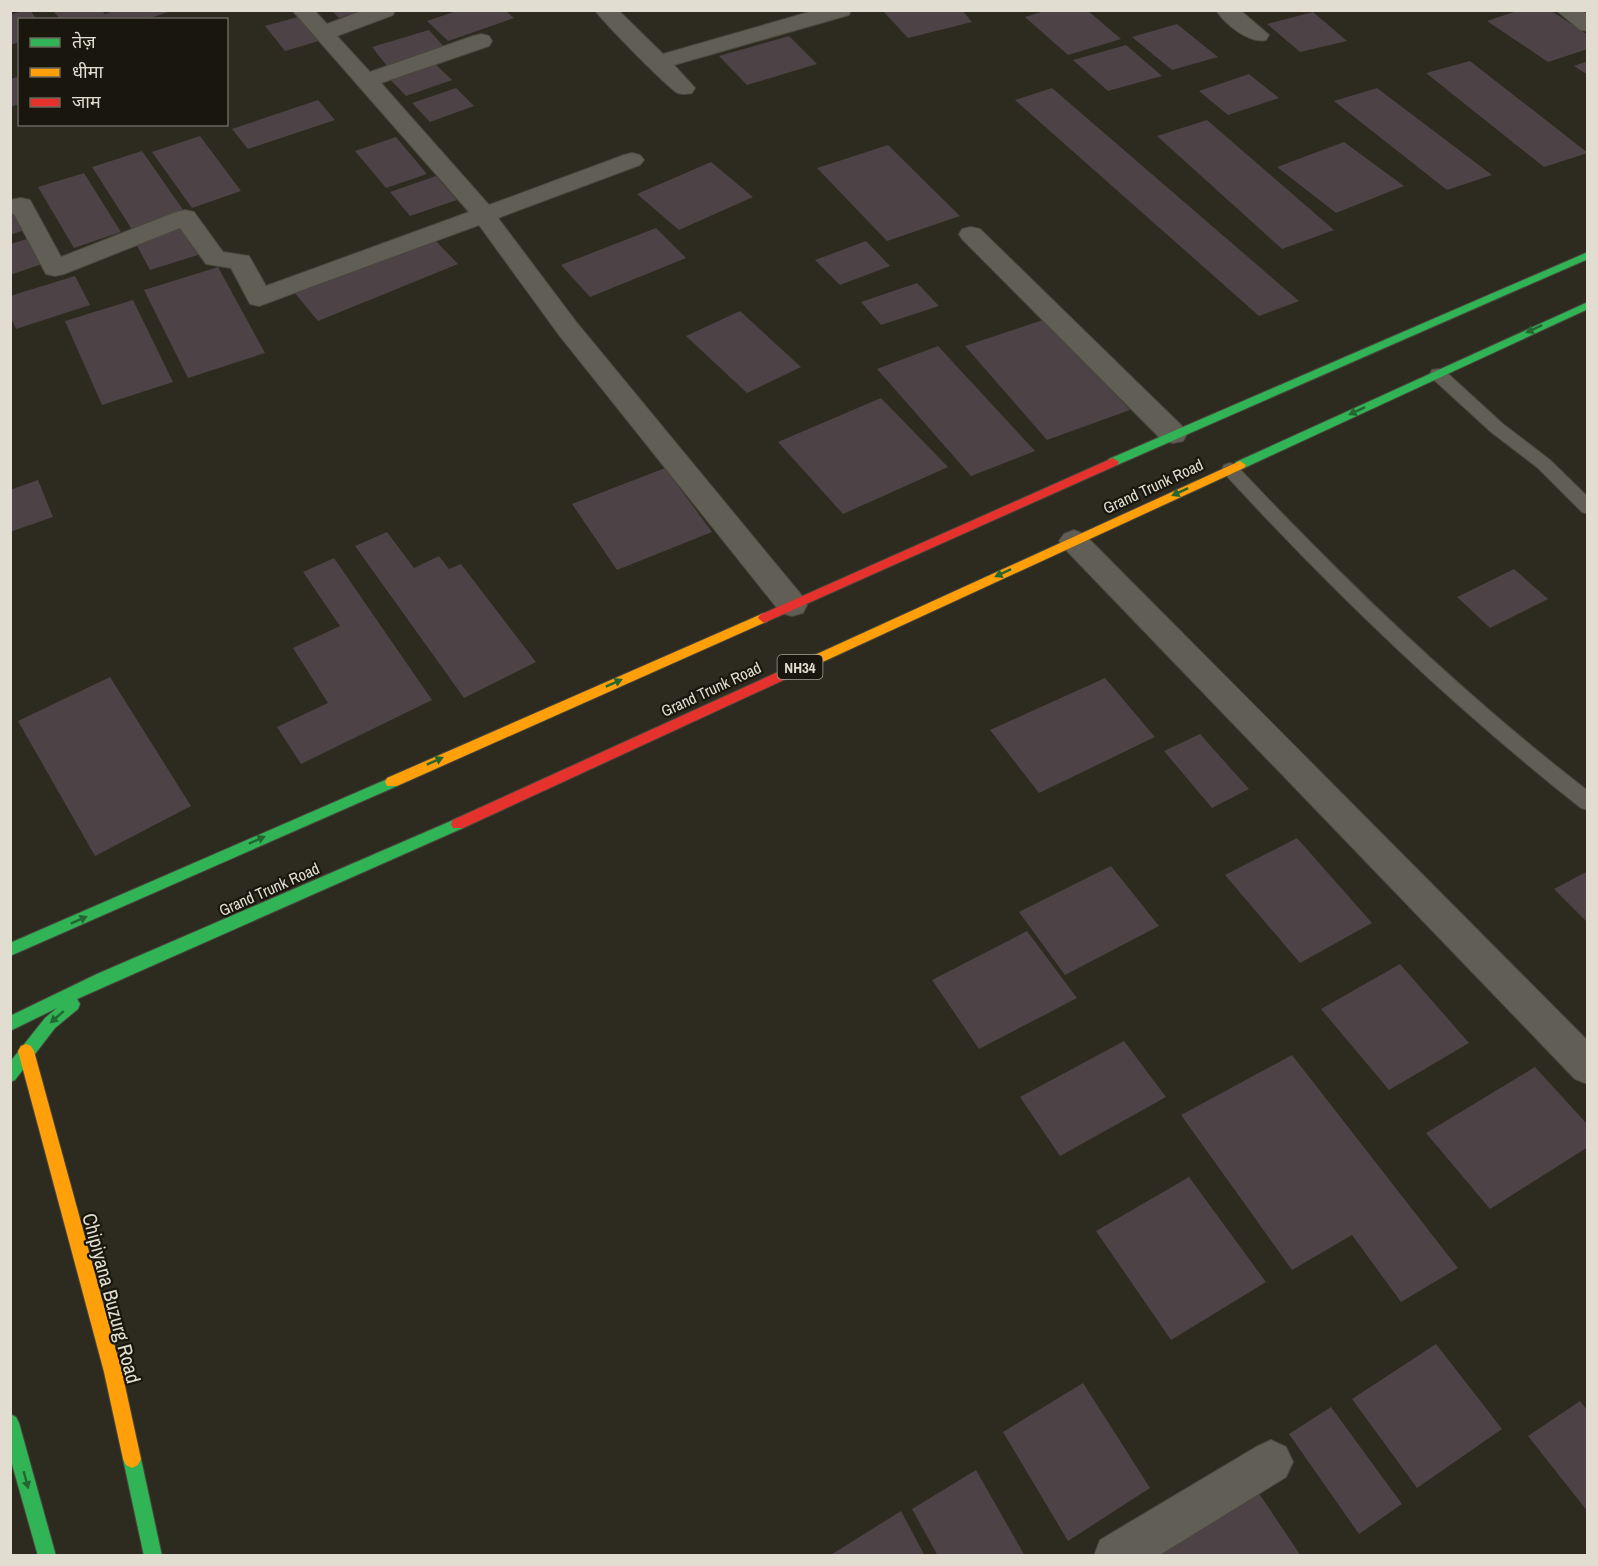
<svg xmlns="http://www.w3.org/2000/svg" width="1598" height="1566" font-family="'Archivo Narrow','Noto Sans Devanagari',sans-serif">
<rect width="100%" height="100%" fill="#2d2a1f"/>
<g fill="#4d4246">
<polygon points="25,10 30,10 37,20 20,20 20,42 10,45 10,15"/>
<polygon points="52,10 101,10 105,14 116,10 171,11 145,20 61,20"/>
<polygon points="331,10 361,10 362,11 339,18"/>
<polygon points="459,10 505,10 514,18 448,41 427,21"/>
<polygon points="882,10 962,10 972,22 908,38"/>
<polygon points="1047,10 1087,10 1121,39 1068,55 1025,17"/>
<polygon points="1520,10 1550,10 1588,35 1588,49 1548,62 1487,21"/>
<polygon points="1313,12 1347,41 1300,52 1267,24"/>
<polygon points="298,17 319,41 285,51 265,26"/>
<polygon points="1177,24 1218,57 1172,70 1132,37"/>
<polygon points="429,30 445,48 387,66 372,47"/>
<polygon points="789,36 817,64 747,85 719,56"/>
<polygon points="1126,45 1162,76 1108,91 1073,60"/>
<polygon points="432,61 452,80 406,96 387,76"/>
<polygon points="1470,61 1588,153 1544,167 1426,73"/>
<polygon points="1588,61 1588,75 1574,66"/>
<polygon points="1249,74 1279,98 1228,115 1199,91"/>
<polygon points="17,77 20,81 20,104 10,107 10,79"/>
<polygon points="456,88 474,106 430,122 412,103"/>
<polygon points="1052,88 1299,301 1259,316 1015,100"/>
<polygon points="1377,88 1492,175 1447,190 1334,101"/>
<polygon points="318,100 335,120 248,149 232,129"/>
<polygon points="1207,120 1334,230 1282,249 1157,136"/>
<polygon points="200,136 241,191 192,208 152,152"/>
<polygon points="396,137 427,174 386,188 355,151"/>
<polygon points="1344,142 1404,186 1336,213 1277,167"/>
<polygon points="888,145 960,216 887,241 817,168"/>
<polygon points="142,151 186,214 133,231 92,167"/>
<polygon points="711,162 753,197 679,230 637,194"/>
<polygon points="84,173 121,232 74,248 38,187"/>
<polygon points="436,176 457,200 410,216 390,192"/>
<polygon points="15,212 28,229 10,235 10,213"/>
<polygon points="185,224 201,254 150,270 134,240"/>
<polygon points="656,228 686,258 590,297 561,265"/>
<polygon points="34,237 48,262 10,275 10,244"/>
<polygon points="432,237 458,264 318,321 294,292"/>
<polygon points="866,241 890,266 840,285 815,260"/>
<polygon points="218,267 265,353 188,378 144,290"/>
<polygon points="75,276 90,305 16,329 10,316 10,296"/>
<polygon points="917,283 939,306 881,325 861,302"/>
<polygon points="133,300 173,382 102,405 65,321"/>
<polygon points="740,311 801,367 747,393 686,336"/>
<polygon points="1046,319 1130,410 1047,440 965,346"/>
<polygon points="938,346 1035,451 971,476 877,369"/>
<polygon points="881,398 948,467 843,514 778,442"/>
<polygon points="665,468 712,532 617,570 572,504"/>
<polygon points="38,480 53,517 10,532 10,490"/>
<polygon points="387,532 414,568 439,556 449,569 461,564 536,662 464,698 355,546"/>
<polygon points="334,558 432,700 301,764 277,727 328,703 293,648 340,626 303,572"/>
<polygon points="1514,569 1548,599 1490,628 1457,597"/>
<polygon points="110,677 191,806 95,856 18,721"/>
<polygon points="1105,678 1155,737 1039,793 990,730"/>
<polygon points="1200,734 1249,789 1212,808 1164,751"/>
<polygon points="1297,838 1372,923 1300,963 1225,875"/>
<polygon points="1111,866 1159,926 1065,975 1019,912"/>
<polygon points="1588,871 1588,923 1554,889"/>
<polygon points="1027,931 1077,998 979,1049 932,980"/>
<polygon points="1400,964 1469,1043 1389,1090 1321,1009"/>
<polygon points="1124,1041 1166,1097 1060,1156 1020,1097"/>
<polygon points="1292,1055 1458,1268 1401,1302 1352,1235 1292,1270 1181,1115"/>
<polygon points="1535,1067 1588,1125 1588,1147 1490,1209 1426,1133"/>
<polygon points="1189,1177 1266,1282 1171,1340 1096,1231"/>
<polygon points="1436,1344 1502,1429 1417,1488 1352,1399"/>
<polygon points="1083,1383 1150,1488 1068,1541 1003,1432"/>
<polygon points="1580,1401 1588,1411 1588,1512 1528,1436"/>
<polygon points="1331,1407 1402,1504 1359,1534 1289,1434"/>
<polygon points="976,1470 1025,1556 938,1556 912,1509"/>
<polygon points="1248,1477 1301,1556 1128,1556"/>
<polygon points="901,1511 925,1556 829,1556"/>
</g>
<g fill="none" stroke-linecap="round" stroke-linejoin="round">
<g stroke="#4a473e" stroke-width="2">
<g id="lane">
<polygon points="1438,369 1444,370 1503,424 1550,460 1588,497 1588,514 1582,512 1538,468 1491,432 1432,378 1430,374 1432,370"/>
<path d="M1230 463 1236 465C1346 582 1460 692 1588 791V810L1581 808C1452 706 1335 594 1224 473L1222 469 1224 465Z"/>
</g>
</g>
<g stroke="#4a473e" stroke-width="2">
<g id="street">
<polygon points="292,10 314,10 327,24 364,10 395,10 393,15 337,36 370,72 473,36 481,34 489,36 492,41 489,46 381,83 489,205 624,155 632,153 640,155 644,160 640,165 498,218 577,323 803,597 807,605 803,613 792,616 781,613 559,335 479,225 259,306 250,304 231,268 206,264 180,228 64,274 55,276 46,274 14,214 10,215 10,200 21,198 30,200 61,257 176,212 185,210 194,212 223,252 249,256 266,286 469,212"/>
<path d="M595 10H618L663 54 816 10H851L849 15 674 65 695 88 692 93C687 94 683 95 678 93 670 90 602 21 595 10Z"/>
<path d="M1216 10H1240L1269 35 1266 40C1249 44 1225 24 1216 10Z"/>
<polygon points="1556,10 1581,10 1588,15 1588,31 1580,30"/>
<polygon points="971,227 980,229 1183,427 1187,434 1183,441 1173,443 1163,441 962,239 959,234 962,229"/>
<polygon points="1074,530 1084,534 1588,1041 1588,1084 1575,1079 1064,548 1059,541 1064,534"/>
<polygon points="1271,1440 1286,1447 1293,1462 1286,1477 1158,1556 1094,1556 1100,1540 1256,1447"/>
</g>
</g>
<g stroke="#4a473e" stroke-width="2">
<g id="fast">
<polygon points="1588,252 1588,259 1117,465 1109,465 1107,462 1109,459"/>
<polygon points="1588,302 1588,309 1244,468 1236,468 1234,465 1236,462"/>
<polygon points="392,777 397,778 399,782 397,786 10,956 10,943"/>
<polygon points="458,818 463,820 465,824 463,828 77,999 80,1004 78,1009 55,1028 15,1080 10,1082 10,1062 45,1018 57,1008 10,1031 10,1016 97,974"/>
<polygon points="10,1414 16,1417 19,1423 56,1556 38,1556 10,1457"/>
<polygon points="132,1450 138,1453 141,1459 162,1556 144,1556 123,1459 126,1453"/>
</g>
</g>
<g stroke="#4a473e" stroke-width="2">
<g id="slow">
<polygon points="1240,461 1246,465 1244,468 816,665 806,665 805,662 806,659"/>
<polygon points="764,613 770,618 768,621 397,786 387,786 385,782 387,778"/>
<polygon points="26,1044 31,1046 34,1051 122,1372 141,1459 138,1465 132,1468 126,1465 123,1459 104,1372 18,1051 21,1046"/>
</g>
</g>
<g stroke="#4a473e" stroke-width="2">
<g id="jam">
<polygon points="1113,458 1119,462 1117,465 768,621 764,623 758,618 760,615"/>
<polygon points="811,657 816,659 817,662 816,665 463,828 453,828 451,824 453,820"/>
</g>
</g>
<use href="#lane" fill="#615e55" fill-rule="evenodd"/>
<use href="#street" fill="#615e55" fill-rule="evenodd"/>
<use href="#fast" fill="#30b455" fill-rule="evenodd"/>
<use href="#slow" fill="#ff9f0a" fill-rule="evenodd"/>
<use href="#jam" fill="#e5322d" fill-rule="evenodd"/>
</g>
<defs><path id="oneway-solid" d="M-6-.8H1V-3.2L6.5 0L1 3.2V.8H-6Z" transform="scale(1.5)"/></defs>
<g fill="#246531">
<use href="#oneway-solid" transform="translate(1534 329) rotate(155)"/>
<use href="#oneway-solid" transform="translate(1357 411) rotate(155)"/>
<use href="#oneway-solid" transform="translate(1180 492) rotate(155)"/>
<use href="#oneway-solid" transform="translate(1003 573) rotate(155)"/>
<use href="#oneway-solid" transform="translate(614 683) rotate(-24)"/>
<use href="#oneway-solid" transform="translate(435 761) rotate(-24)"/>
<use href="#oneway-solid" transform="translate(257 840) rotate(-24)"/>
<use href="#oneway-solid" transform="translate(79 920) rotate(-24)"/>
<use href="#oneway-solid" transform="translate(57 1017) rotate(139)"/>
<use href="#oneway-solid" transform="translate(26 1480) rotate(75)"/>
</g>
<g text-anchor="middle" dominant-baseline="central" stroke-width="4.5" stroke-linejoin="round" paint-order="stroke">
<rect fill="#18160d" stroke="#a5a296" stroke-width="1.5" x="777.5" y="655" width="45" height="24" rx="4.5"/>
<g font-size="15" font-weight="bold" fill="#e1ded1">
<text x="800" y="667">NH34</text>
</g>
<g font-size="16" fill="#e1ded1" stroke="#18160d">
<text transform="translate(1153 486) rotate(-25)">Grand Trunk Road</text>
<text transform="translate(711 689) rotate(-25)">Grand Trunk Road</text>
<text transform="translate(269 889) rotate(-24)">Grand Trunk Road</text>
</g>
<g font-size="20" fill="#e1ded1" stroke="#18160d">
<text transform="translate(112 1298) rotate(75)">Chipiyana Buzurg Road</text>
</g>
</g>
<rect width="1598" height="1566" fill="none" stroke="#e1ded1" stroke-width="24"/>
<rect x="18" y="18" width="210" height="108" fill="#18160d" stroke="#68665b" stroke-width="1.5"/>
<rect x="30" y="38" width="30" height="9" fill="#30b455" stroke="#68665b" stroke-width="1.5"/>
<text x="72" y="48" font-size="18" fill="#e1ded1">तेज़</text>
<rect x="30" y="68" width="30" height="9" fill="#ff9f0a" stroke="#68665b" stroke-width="1.5"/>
<text x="72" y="78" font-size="18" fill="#e1ded1">धीमा</text>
<rect x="30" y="98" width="30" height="9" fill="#e5322d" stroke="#68665b" stroke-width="1.5"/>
<text x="72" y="108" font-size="18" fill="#e1ded1">जाम</text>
</svg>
